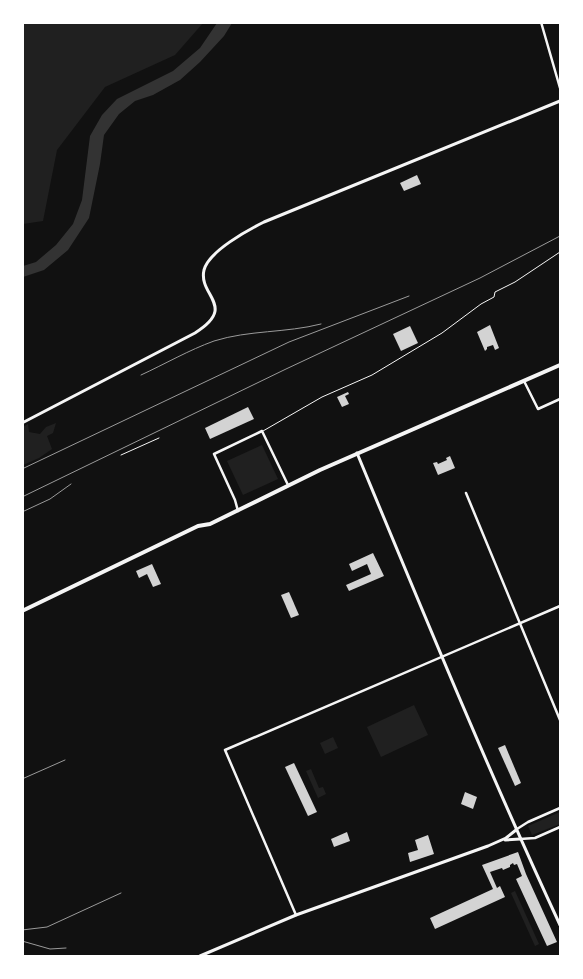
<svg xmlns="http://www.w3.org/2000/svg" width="583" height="979" font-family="Rubik,sans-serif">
<rect width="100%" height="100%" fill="#111"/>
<g fill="#202020">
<polygon points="22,23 203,23 175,55 105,87 57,150 43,221 23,224"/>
<polygon points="56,423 53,433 47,436 52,449 39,458 23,465 23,427 28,424 29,432 40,434 46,427"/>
<polygon points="262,445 278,479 243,495 227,461"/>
<polygon points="414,705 428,735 381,757 367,727"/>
<polygon points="333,737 338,748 325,754 320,743"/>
<polygon points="311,769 319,788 323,787 326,794 318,798 306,771"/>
<polygon points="560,812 560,824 532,835 528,826"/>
<polygon points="515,891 539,944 535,946 511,893"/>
</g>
<polygon fill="#333" points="217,23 232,23 224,36 200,62 180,80 153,95 135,101 119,114 104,135 100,164 89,218 68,250 44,270 23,277 23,266 36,262 56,245 73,224 82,200 90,136 102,115 117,99 173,71 200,48"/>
<g fill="#d3d3d3">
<polygon points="417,175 421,184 404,191 400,183"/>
<polygon points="490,325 499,348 495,350 493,345 487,347 487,349 485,351 477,332"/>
<polygon points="410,326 418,343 401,351 393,334"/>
<polygon points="348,392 349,394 345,396 349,404 342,407 337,397"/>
<polygon points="248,407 254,419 210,439 205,428"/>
<polygon points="450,456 455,468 438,475 433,463 437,462 438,464 447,460 446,458"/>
<polygon points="373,553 384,576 349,591 346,585 371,574 367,564 352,571 349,564"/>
<polygon points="152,564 161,584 153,587 147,574 139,578 136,571"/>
<polygon points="289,592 299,615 291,618 281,595"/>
<polygon points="505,745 521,783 515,786 498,748"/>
<polygon points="294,763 317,812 308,816 285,767"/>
<polygon points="465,792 477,797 473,809 461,804"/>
<polygon points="347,832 350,841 334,847 331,839"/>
<polygon points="428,835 434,854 410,862 408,853 418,850 415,840"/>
<polygon points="518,852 526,874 557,942 547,946 516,879 522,876 517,864 514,865 513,863 510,865 510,867 503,870 502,868 490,872 497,888 500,886 505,897 435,929 430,918 493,889 482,865"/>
</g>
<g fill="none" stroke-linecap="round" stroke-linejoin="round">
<polyline stroke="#f5f5f5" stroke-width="1" points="121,455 159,438"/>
<polyline stroke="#f5f5f5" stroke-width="1" points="263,431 322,397 372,375 442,333 481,304 494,297 495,292 515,282 560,252"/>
<g stroke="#f5f5f5" stroke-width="2.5">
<polyline points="541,22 560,88"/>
<polyline points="524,381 538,409 560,399"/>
<polyline points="466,493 560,720"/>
<polyline points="238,511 235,500 214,454 262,431 288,485"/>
<polyline points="517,829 528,822 560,808"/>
<polyline points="520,839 535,838 560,827"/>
<polyline points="296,915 225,750 560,606"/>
</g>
<g stroke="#f5f5f5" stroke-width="3">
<path d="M22 423 195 333C238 306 198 296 204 270 209 251 248 230 264 222L560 101"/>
<polyline points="505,840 520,839"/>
<polyline points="200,956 296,915 488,846 506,838 516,830"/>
</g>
<path stroke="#f5f5f5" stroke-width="3" d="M357 453C423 612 488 770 560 925"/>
<polyline stroke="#f5f5f5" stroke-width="4" points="22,611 198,526 210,524 320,470 560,365"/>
<g stroke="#9a9a9a" stroke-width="1">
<path d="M141 375C165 364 189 350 214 341 249 330 286 333 321 324"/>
<polyline points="22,469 289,342 409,296"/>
<polyline points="22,497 286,369 480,278 560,236"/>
<polyline points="22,512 50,499 71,484"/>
<polyline points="22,779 65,760"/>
<polyline points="22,930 47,927 121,893"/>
<polyline points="22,941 50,949 66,948"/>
</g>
</g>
<rect width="583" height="979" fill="none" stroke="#ffffff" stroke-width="48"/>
</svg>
